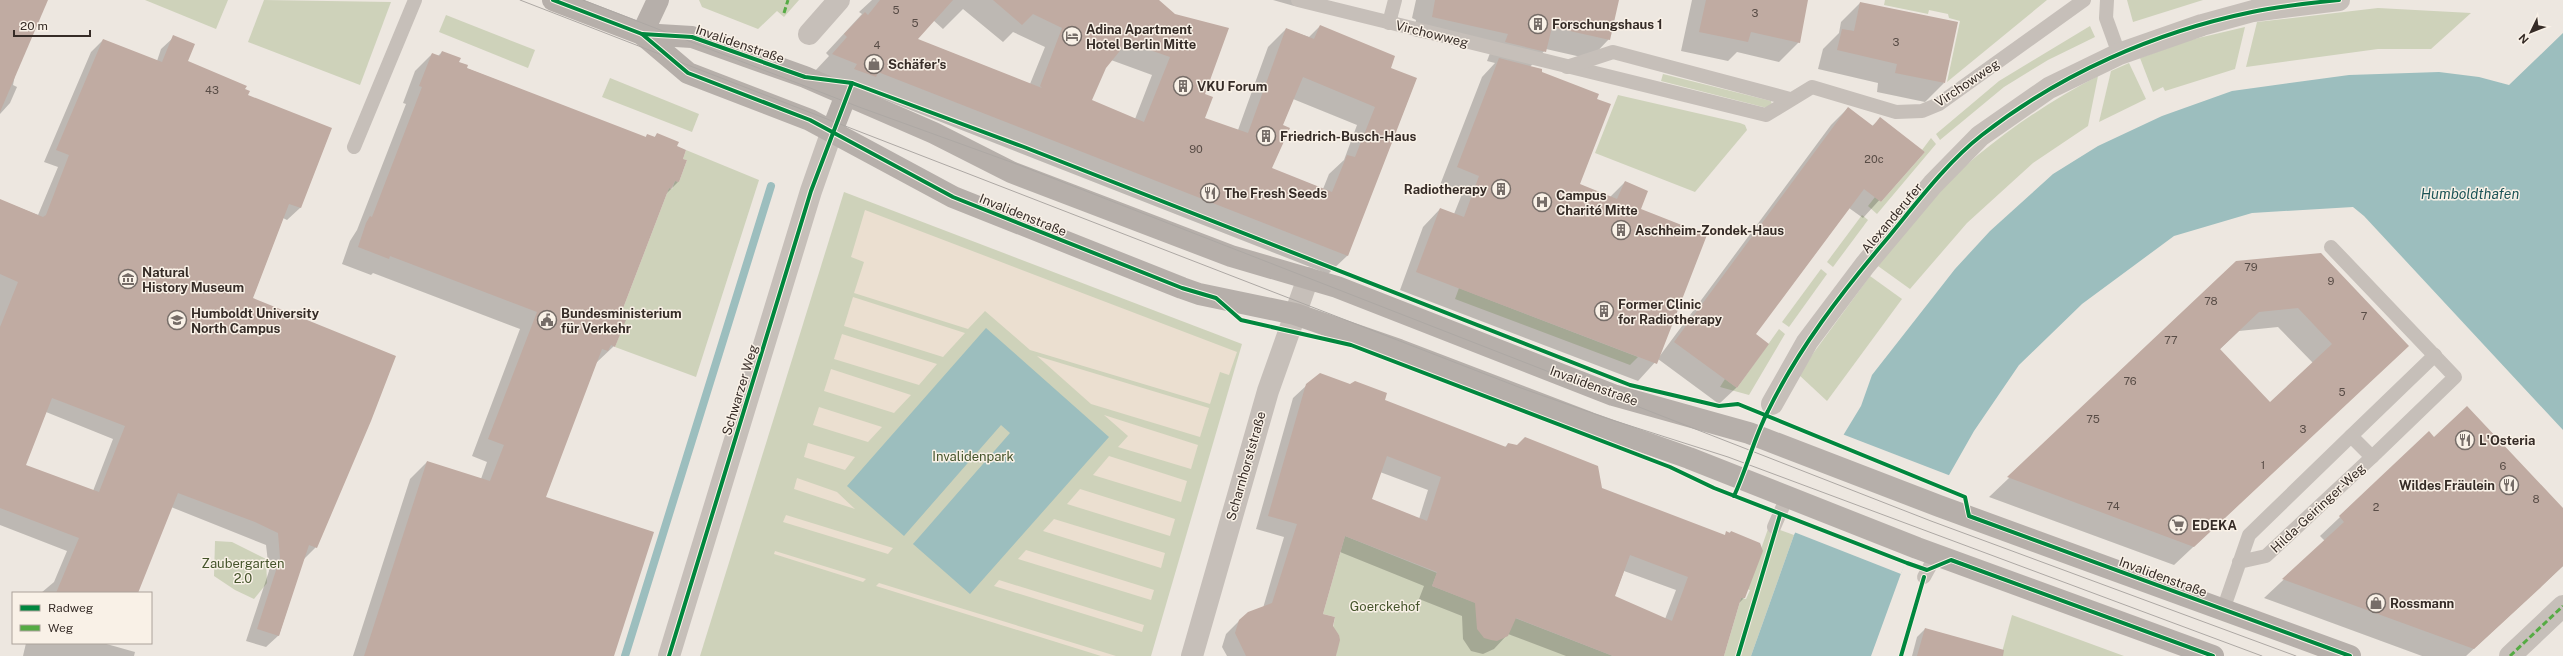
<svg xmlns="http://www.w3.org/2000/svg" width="2563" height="656" font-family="'Public Sans',sans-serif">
<rect width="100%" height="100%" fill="#ede7e0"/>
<g fill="#ced2ba">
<polygon points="145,0 228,0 216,29"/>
<polygon points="264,0 391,2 360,85 248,42"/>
<polygon points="699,0 799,0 784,17 777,11 758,29 702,7"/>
<polygon points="1885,0 2047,0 1947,82 1960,21 1949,18 1948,14 1929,10 1928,14 1884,5"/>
<polygon points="2127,0 2203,0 2133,22"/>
<polygon points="2378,8 2471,13 2431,49 2378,49 2246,67 2257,22"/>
<polygon points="446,15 535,50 528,68 439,32"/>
<polygon points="2090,26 2095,37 2048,60 2004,87 1940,140 1936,134 1999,81"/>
<polygon points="2245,27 2235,69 2165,91 2163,87 2153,92 2140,58 2190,40"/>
<polygon points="2129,63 2146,99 2099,122 2111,71"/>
<polygon points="1663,74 1771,101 1772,105 1767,108 1661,81"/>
<path d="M2098 76 2088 126 2033 163 1967 223 1910 289 1878 266C1894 245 1908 222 1926 203 1977 151 2034 109 2098 76Z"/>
<polygon points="610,78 699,114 692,132 602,97"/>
<polygon points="1618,95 1740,123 1745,125 1747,130 1695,192 1595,153"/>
<polygon points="1931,138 1936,144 1877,214 1868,206 1875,197 1881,202 1925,152 1922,150"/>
<polygon points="686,150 759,180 696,377 615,347 625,321 621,319 622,311 669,188 672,189 675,181 679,182 687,160 683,159"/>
<polygon points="844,192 1242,344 1151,656 700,656"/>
<polygon points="1862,215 1868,220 1833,267 1827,262"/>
<polygon points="1821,269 1827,274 1789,327 1782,322"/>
<polygon points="1870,276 1902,299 1827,401 1798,374"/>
<polygon points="1459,288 1482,297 1638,357 1630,365 1455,299"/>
<polygon points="1779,329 1785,334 1749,395 1720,387 1725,379 1737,388"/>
<polygon points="1769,526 1794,535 1751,656 1724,656 1741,598 1746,599 1750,590 1747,589"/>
<polygon points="1345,536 1437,573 1432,586 1613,656 1336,656 1339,635 1333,628 1335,617 1323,614"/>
<polygon points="215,541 232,542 266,559 267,583 254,599 235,590 214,576"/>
<polygon points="2012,615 2124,656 2001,656"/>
</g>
<g fill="#ebdfd0">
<polygon points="865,210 1237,352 1229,375 1220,372 1210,404 1030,350 985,311 968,329 854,293 864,262 851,257"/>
<polygon points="853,297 965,333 943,357 844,326"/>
<polygon points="842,334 937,364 919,385 834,359"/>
<polygon points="1037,356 1209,408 1200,437 1091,404"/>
<polygon points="831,369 911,395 894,413 824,391"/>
<polygon points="819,407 882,427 868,442 813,425"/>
<polygon points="1104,415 1198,445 1191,469 1118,447 1128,436"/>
<polygon points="808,443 855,457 845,470 804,457"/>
<polygon points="1109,456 1187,481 1181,502 1093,475"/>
<polygon points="797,478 837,492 855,509 794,489"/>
<polygon points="1080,489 1175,519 1170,536 1067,504"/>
<polygon points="786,515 893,548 888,554 783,522"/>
<polygon points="1054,519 1165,553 1161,568 1043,531"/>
<polygon points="1026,550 1154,590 1151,600 1018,559"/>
<polygon points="775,551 866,579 863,582 774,554"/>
<polygon points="999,580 1144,625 1142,632 994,586"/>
<polygon points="879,583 1116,656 1101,656 876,586"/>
</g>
<g fill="#9cbebe">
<polygon points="2563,33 2563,430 2364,216 2353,207 2252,213 2174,236 2082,304 2019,365 1974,431 1915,535 1871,656 1751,656 1794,535 1844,434 1861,406 1872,375 1955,269 1990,231 2053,174 2098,146 2162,116 2232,91 2349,75 2439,72 2479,77 2509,85"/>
<polygon points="986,328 1109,437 970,594 913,544 1010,433 1001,425 904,536 847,486"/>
</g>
<polygon fill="#ede7e0" points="1842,434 1951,476 1916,536 1901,574 1794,532"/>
<g fill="#0003" fill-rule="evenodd">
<polygon points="0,0 47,0 15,75 13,85 17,87 10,103 0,114"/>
<path d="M872 0H1157L1204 95 1203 119 1238 130 1268 47 1286 29 1309 37 1320 26 1389 68 1416 79 1347 256 1328 274 814 72 829 56 826 53 862 14 859 12ZM963 9 1003 42 1013 32 1045 47 1030 84 916 39 933 20 943 29ZM1111 60 1152 75 1135 119 1090 101 1105 68ZM1293 99 1357 125 1344 160 1329 174 1323 189 1271 169 1282 126Z"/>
<polygon points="1273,0 1300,0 1294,6"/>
<polygon points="1416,0 1618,0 1609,39 1590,59 1546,49 1530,67 1579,185 1610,197 1625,182 1640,209 1659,357 1831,125 1848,108 1872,126 1880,119 1923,152 1863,218 1849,208 1755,334 1767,344 1736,388 1719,404 1658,359 1638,381 1400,290 1423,227 1440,209 1454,214 1462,194 1440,185 1482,77 1495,63 1487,61 1490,53 1413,36 1416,20 1412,18"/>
<polygon points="1692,0 1807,0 1799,42 1779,62 1737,52 1728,61 1681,51"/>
<polygon points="1860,3 1944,83 1925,102 1877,92 1878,83 1818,69 1823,49 1839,33 1841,22"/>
<path d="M174 37 187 62 244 90 247 96 331 129 300 208 287 220 283 218 252 299 316 547 303 560 279 635 266 647 246 641 269 571 266 545 171 507 136 593H41L54 582 67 551 0 525V200L38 215 58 167 44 162 91 52 103 40 157 61 161 49ZM46 412 113 439 93 491 24 466Z"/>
<polygon points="442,52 466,68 645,138 647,135 654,138 657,134 676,147 682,159 686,161 678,182 666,194 621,310 614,346 596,363 544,497 613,656 353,656 410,479 427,462 481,479 487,462 472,456 520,329 373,273 371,275 342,264 350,241 357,230 406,104 403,103 415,71 432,54 438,56"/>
<path d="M2237 262 2407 346 2174 565 1989 497ZM2278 327 2313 363 2270 404 2219 350 2239 331Z"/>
<path d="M1307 385 1383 400 1504 448 1508 444 1601 489 1723 536 1731 532 1761 546 1744 598 1739 603 1723 656H1566L1508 634 1494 649 1483 654 1471 651 1463 639 1462 616 1419 599 1424 586 1340 552 1322 614 1332 626 1334 656H1227L1222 647 1226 634 1240 620 1263 608 1284 537 1256 529 1293 398ZM1380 472 1428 490 1419 519 1370 499ZM1624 571 1676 590 1665 619 1614 597Z"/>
<polygon points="2429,433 2434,438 2563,509 2563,566 2466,656 2422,656 2264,598 2325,541 2320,536"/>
<polygon points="1925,629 1994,656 1912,656 1917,637"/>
<polygon points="26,643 103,643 135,652 134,656 23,656"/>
</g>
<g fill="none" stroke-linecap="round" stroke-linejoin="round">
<polyline stroke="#9cbebe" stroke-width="8" points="625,656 771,186"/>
</g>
<g fill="#c0aba2" fill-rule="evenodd">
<polygon points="0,0 48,0 0,112"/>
<path d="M880 0H953L918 39 1042 88 1040 86 1062 28 1033 14 1022 25 993 0H1159L1175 14 1229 28 1205 94 1213 97 1205 118 1248 133 1286 28 1314 39 1320 25 1395 56 1391 68 1417 78 1348 256 878 72 876 77 854 69 857 64 832 54 847 37 844 34 865 12 868 15ZM1127 42 1170 57 1144 122 1092 100 1106 68ZM1303 77 1375 107 1355 157 1347 155 1332 192 1272 168 1290 128 1283 125Z"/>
<polygon points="1435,0 1619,0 1610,40 1552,27 1546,52 1505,42 1508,34 1432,17"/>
<polygon points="1706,0 1808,0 1800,43 1751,32 1748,42 1699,32"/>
<polygon points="1860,2 1958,22 1945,83 1895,73 1897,64 1837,50 1842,29 1854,31"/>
<path d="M173 35 195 44 188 61 247 86 245 89 250 91 248 95 332 128 301 208 289 204 253 298 396 356 371 421 317 548 309 545 279 636 257 629 280 558 278 533 255 522 178 493 138 593H56L79 538 0 508V327L18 282 0 274V199L43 217 46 215 69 155 56 150 103 39 162 62ZM52 398 125 426 99 492 26 465Z"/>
<polygon points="442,51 461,58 459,62 468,65 467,68 646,137 647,134 655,137 657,133 679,142 677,146 686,150 683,159 687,160 679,182 675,181 671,189 669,188 622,311 621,319 626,320 615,347 611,345 608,351 602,349 546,497 654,532 614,656 364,656 427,461 490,481 504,445 488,439 537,312 390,256 389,259 358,247 366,223 370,216 372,217 422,87 419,86 432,53 440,56"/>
<polygon points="1499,58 1542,69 1542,72 1599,94 1597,99 1611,104 1580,184 1617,199 1625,181 1648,191 1641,209 1707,235 1657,364 1416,272 1440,208 1464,217 1479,176 1457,167"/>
<polygon points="1848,107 1873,126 1880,117 1925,152 1881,202 1864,189 1756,334 1769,344 1737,388 1674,342"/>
<path d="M2321 253 2409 346 2194 547 2007 477 2236 261ZM2298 308 2332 344 2270 402 2220 349 2259 312Z"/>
<path d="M1320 373 1350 384 1355 381 1387 393 1385 400 1506 447 1508 443 1517 445 1525 437 1598 466 1602 488 1725 535 1726 531 1730 533 1731 531 1760 543 1763 551 1745 598H1741L1724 656H1613L1516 618 1508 636 1497 641 1491 640 1484 638 1477 629 1475 603 1432 586 1437 572 1345 536 1323 614 1335 617 1333 626 1339 635 1340 640 1336 656H1246L1235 633 1239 620 1248 612 1272 603 1297 524 1268 516 1306 384ZM1387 456 1441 477 1427 521 1372 499ZM1630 555 1688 577 1672 621 1615 596Z"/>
<polygon points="2467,406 2563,508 2563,566 2539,589 2474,649 2282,579 2344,522 2339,516 2376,481 2429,431 2434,437"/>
<polygon points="1925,628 2004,650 2003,656 1917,656"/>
</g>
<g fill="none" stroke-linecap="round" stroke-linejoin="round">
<g stroke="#c6bfb9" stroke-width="14">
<polyline points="1298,0 1766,115 1812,87 1896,112 1922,111 1939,104 2084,0"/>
<polyline points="2107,0 2106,18 2119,54"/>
<polyline points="1389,23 1395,0"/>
<polyline points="1567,67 1613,52 1790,99"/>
<polyline points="354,147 415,0"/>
<polyline points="2331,247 2455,377 2372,457"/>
<polyline points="2351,436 2435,355"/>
<polyline points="1774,527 1787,497"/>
<polyline points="1924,577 1936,555"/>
<polyline points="2223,610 2249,535 2351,436 2372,457 2266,556 2239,562"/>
</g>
<g stroke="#c6bfb9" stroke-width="22">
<polyline points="809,34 839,0"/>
<polyline points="1772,404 1807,342 1865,265 1933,184 1980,136 2049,88 2119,54 2202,25 2253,11 2339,0"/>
<polyline points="669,656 811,191 832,131"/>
<polyline points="1192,656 1268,391 1308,278"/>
<polyline points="2510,656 2563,606"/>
</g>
<g stroke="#b6afaa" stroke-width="22">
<polyline points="553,0 642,34 692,37 805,77 934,133 1011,172 1231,256 1337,287 1613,395 1749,433 1939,506 2350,656"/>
<polyline points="642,34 688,73 810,120 953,197 1182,288 1199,294 1295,314 1399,350 1590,423 1689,458 1917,548 2213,656"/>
<polyline points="642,34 658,0"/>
<polyline points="832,131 846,95"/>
</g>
<g stroke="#ada8a4" stroke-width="1">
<polyline points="520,0 1521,388 1612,420 1728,457 2262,656"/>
<polyline points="583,0 859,107 1019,165 1931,521 2296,656"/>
</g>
<g stroke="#55ab44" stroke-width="3" stroke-dasharray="6 3" stroke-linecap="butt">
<polyline points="784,13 788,0"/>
<polyline points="2510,656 2563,606"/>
</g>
<g stroke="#f9f1e7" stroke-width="6">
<g id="cycleway">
<polyline points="553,0 642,34 692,37 805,77 852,83 1024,147 1630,385 1719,406 1738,404 1965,497 1969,516 2350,656"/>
<polyline points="642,34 688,73 810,120 953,197 1182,288 1216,298 1241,320 1351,345 1670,467 1714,488 1907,563 1927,570 1951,560 2213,656"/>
<path d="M1734 496C1747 468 1754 438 1768 411 1798 349 1842 292 1886 240 1915 205 1946 163 1982 135 2060 74 2155 32 2252 12 2280 6 2310 3 2339 0"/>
<polyline points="669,656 811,191 852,83"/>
<polyline points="1738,656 1780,515"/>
<polyline points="1901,656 1924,577"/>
</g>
</g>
<use href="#cycleway" stroke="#00873e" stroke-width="4"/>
</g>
<defs>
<g id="building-ring" transform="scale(1)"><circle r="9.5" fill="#f9f1e7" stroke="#766d68" stroke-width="1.5"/><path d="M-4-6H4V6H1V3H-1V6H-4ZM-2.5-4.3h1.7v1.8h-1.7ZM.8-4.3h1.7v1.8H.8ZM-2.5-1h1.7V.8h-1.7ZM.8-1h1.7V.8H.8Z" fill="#766d68"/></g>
<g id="hotel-ring" transform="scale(1)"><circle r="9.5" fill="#f9f1e7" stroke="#766d68" stroke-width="1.5"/><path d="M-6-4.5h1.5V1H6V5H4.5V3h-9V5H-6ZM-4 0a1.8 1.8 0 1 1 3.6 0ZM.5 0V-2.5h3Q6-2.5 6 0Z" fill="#766d68"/></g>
<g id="shop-ring" transform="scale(1)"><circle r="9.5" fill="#f9f1e7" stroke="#766d68" stroke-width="1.5"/><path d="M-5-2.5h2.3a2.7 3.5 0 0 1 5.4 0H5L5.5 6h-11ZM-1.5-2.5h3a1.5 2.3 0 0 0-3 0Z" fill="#766d68"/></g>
<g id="restaurant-ring" transform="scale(1)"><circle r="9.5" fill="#f9f1e7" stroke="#766d68" stroke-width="1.5"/><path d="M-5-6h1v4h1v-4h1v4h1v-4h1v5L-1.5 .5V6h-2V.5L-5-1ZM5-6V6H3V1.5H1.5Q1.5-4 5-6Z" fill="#766d68"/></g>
<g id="hospital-ring" transform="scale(1)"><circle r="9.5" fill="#f9f1e7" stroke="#766d68" stroke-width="1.5"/><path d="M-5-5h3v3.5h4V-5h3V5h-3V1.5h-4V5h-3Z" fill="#766d68"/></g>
<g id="museum-ring" transform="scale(1)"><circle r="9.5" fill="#f9f1e7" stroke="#766d68" stroke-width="1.5"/><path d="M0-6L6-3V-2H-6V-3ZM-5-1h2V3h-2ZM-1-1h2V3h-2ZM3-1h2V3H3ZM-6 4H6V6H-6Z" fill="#766d68"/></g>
<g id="university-ring" transform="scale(1)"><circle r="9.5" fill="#f9f1e7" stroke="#766d68" stroke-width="1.5"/><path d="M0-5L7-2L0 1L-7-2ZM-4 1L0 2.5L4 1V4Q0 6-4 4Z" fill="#766d68"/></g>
<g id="civic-ring" transform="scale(1)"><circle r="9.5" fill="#f9f1e7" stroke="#766d68" stroke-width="1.5"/><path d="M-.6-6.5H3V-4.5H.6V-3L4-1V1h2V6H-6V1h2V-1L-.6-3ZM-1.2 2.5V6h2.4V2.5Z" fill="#766d68"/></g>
<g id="supermarket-ring" transform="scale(1)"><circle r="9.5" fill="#f9f1e7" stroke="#766d68" stroke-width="1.5"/><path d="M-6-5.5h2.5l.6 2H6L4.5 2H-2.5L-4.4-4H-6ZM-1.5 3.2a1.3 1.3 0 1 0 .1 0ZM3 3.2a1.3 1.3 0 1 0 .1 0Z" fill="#766d68"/></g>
</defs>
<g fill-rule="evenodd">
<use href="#building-ring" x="1538" y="24"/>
<use href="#hotel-ring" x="1072" y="36"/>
<use href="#shop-ring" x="874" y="64"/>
<use href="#building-ring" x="1183" y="86"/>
<use href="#building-ring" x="1266" y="136"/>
<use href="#building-ring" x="1501" y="189"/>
<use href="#restaurant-ring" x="1210" y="193"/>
<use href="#hospital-ring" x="1542" y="202"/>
<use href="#building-ring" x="1621" y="230"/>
<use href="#museum-ring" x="128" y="279"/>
<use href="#building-ring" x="1604" y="311"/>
<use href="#university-ring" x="177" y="320"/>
<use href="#civic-ring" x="547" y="320"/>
<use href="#restaurant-ring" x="2465" y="440"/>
<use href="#restaurant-ring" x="2509" y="485"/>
<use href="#supermarket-ring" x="2178" y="525"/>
<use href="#shop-ring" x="2376" y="603"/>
</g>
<g text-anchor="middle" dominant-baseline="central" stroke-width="3" stroke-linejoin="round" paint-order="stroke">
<g font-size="11" fill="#584c46">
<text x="896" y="10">5</text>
<text x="1755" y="13">3</text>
<text x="915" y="23">5</text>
<text x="1896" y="42">3</text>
<text x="877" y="45">4</text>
<text x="212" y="90">43</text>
<text x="1196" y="149">90</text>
<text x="1874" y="159">20c</text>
<text x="2251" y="267">79</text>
<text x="2331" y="281">9</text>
<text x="2211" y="301">78</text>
<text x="2364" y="316">7</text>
<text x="2171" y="340">77</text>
<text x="2130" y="381">76</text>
<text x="2342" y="392">5</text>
<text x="2093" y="419">75</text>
<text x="2303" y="429">3</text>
<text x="2263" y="465">1</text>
<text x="2503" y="466">6</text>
<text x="2536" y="499">8</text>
<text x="2113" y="506">74</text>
<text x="2376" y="507">2</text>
</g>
<g font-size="13" font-weight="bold" fill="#362c27" stroke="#f9f1e7" text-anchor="start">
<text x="1552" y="24">Forschungshaus 1</text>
<text x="1086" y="29">Adina Apartment<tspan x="1086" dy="15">Hotel Berlin Mitte</tspan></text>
<text x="888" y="64">Schäfer's</text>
<text x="1197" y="86">VKU Forum</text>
<text x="1280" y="136">Friedrich-Busch-Haus</text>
<text x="1487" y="189" text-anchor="end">Radiotherapy</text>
<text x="1224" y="193">The Fresh Seeds</text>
<text x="1556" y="195">Campus<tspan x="1556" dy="15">Charité Mitte</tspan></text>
<text x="1635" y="230">Aschheim-Zondek-Haus</text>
<text x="142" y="272">Natural<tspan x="142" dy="15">History Museum</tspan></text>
<text x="1618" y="304">Former Clinic<tspan x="1618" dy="15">for Radiotherapy</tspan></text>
<text x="191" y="313">Humboldt University<tspan x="191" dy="15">North Campus</tspan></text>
<text x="561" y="313">Bundesministerium<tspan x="561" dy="15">für Verkehr</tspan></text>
<text x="2479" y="440">L'Osteria</text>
<text x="2495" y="485" text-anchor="end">Wildes Fräulein</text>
<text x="2192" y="525">EDEKA</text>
<text x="2390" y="603">Rossmann</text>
</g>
<g font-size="13" fill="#362c27" stroke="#f9f1e7">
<text transform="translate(1432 34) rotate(14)">Virchowweg</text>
<text transform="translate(740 44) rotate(19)">Invalidenstraße</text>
<text transform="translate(1967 83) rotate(-34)">Virchowweg</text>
<text transform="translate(1023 215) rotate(22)">Invalidenstraße</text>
<text transform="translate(1892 218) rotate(-50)">Alexanderufer</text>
<text transform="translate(1594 386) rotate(20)">Invalidenstraße</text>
<text transform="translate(740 390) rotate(-73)">Schwarzer Weg</text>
<text transform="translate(1246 466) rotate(-74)">Scharnhorststraße</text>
<text transform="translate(2318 508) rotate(-43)">Hilda-Geiringer-Weg</text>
<text transform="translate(2163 577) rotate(20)">Invalidenstraße</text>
</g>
<g font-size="13" fill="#45542b" stroke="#f9f1e7">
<text x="973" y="456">Invalidenpark</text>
<text x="243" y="563">Zaubergarten<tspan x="243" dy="15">2.0</tspan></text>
<text x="1385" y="606">Goerckehof</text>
</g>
<g font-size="14" font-style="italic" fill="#1d5457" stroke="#f9f1e7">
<text x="2470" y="194">Humboldthafen</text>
</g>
</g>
<rect x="12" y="592" width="140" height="52" fill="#f9f1e7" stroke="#aba29a"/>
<rect x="20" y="605" width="20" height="6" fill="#00873e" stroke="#aba29a"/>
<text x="48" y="612" font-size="12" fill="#362c27">Radweg</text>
<rect x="20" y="625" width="20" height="6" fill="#55ab44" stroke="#aba29a"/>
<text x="48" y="632" font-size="12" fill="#362c27">Weg</text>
<g transform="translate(2531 32) rotate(227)" stroke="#f9f1e7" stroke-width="3" paint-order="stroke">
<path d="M0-3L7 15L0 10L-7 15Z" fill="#362c27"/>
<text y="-6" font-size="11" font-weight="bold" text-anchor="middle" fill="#362c27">N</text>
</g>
<path d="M14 30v6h76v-6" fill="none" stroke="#362c27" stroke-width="2"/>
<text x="20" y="30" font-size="12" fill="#362c27" stroke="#f9f1e7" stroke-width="3" paint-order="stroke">20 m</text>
</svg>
